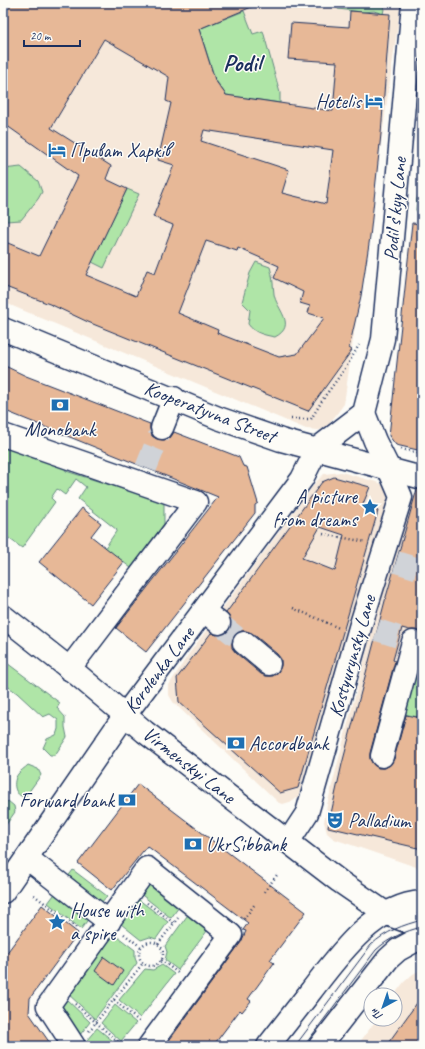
<svg xmlns="http://www.w3.org/2000/svg" width="425" height="1049" font-family="Caveat,sans-serif">
<rect width="100%" height="100%" fill="#fdfcf7"/>
<filter id="ink" filterUnits="userSpaceOnUse"><feTurbulence type="fractalNoise" baseFrequency=".025" numOctaves="2"/><feDisplacementMap in="SourceGraphic" scale="8" xChannelSelector="R" yChannelSelector="G"/><feConvolveMatrix kernelMatrix="1 2 1 2 8 2 1 2 1" color-interpolation-filters="sRGB"/></filter>
<g filter="url(#ink)">
<g fill="#f6e8da">
<polygon points="3,3 401,3 344,404 327,427 319,430 306,429 3,302"/>
<polygon points="341,472 380,483 385,486 388,491 387,505 298,797 293,801 283,804 279,803 173,702 169,695 169,685 188,655 316,482 324,474"/>
<polygon points="417,497 422,497 422,869 334,839 327,833 324,822 327,805 379,603 410,502"/>
<polygon points="422,969 422,1046 357,1046 377,1019 395,1019 394,995 404,982 413,974"/>
</g>
<g fill="#afe5a7" stroke="#658a82">
<polygon points="334,3 382,3 384,9 383,14 374,11 362,12 338,9"/>
<polygon points="244,11 253,34 263,31 280,93 280,103 226,95 215,79 199,29"/>
<polygon points="21,167 38,181 42,192 38,199 21,220 6,221 3,219 3,169"/>
<polygon points="422,185 422,219 416,210 417,199"/>
<polygon points="127,189 139,194 104,268 92,262"/>
<path d="M256 262 270 267C273 276 273 285 274 294 276 309 298 325 275 337 264 335 254 333 248 324L250 310 242 302 250 273Z"/>
<polygon points="3,446 8,449 13,447 64,464 66,471 164,502 164,524 131,568 105,548 117,530 78,499 86,487 76,479 65,495 57,489 51,498 55,502 22,548 3,534"/>
<polygon points="416,658 422,659 422,718 399,713"/>
<polygon points="3,660 60,703 57,708 65,717 65,727 67,737 55,755 50,755 43,748 47,739 56,735 58,729 58,720 50,714 43,717 17,693 3,683"/>
<path d="M28 765 38 769 41 775 25 797C14 796 12 782 18 774 20 771 25 768 28 765Z"/>
<polygon points="8,801 14,806 15,812 3,829 3,806"/>
<polygon points="73,870 107,896 100,904 67,878"/>
<polygon points="151,884 181,904 171,918 138,892"/>
<polygon points="57,891 90,917 81,929 48,903"/>
<polygon points="134,896 168,922 156,939 150,937 141,940 121,924 125,919 120,915"/>
<polygon points="190,912 208,928 207,931 178,970 165,960 167,952 165,946"/>
<polygon points="107,932 112,936 114,934 135,950 135,958 137,963 95,1019 67,993"/>
<polygon points="162,965 174,974 140,1018 119,1000 145,969 153,970"/>
<polygon points="64,997 90,1022 76,1040 58,1005"/>
<polygon points="115,1005 136,1023 121,1041 101,1023"/>
<polygon points="97,1028 118,1045 117,1046 82,1046"/>
</g>
<g fill="#e7b897" stroke="#1b2f5e" fill-rule="evenodd">
<path d="M3 3H261L199 29 215 80 226 95 333 111 337 62 288 59 291 23 349 27 350 11 390 14 381 134 370 237 361 296 349 348 352 350 308 411 88 322 52 305 3 286V241L39 256 78 176 3 123ZM104 39 169 77 166 101 171 103 158 160 174 165 153 217 173 225 155 273 147 270 136 296 86 275 127 189 106 179 111 166 51 128ZM204 130 333 150 326 204 282 193 289 170 201 141ZM206 241 237 251 238 248 279 266 274 278 303 292 300 303 310 306 308 313 324 318 297 354 279 357 217 333 218 330 178 313Z"/>
<polygon points="412,223 422,224 422,451 396,445 389,436"/>
<polygon points="3,365 26,376 150,424 150,430 152,436 157,439 164,440 170,438 174,432 239,457 243,466 247,467 258,503 255,505 255,513 146,652 116,628 218,497 3,410"/>
<path d="M334 477 370 487 363 504 378 511 298 788 280 793 179 702 177 678 211 633 217 635H223L229 630 231 624V619L226 613 322 482ZM320 527 344 535 335 571 302 558ZM239 631H246L252 633 277 654 281 659V666L278 672 273 676H266L261 674 236 653 232 648V641L234 635Z"/>
<polygon points="417,489 422,490 422,633 416,630 409,630 402,628 393,660 395,661 370,753 370,759 373,764 378,768 385,768 390,765 394,759 406,715 422,718 422,849 328,827 342,764 386,597"/>
<polygon points="82,508 101,523 91,536 124,562 91,604 39,562"/>
<polygon points="138,784 306,912 270,960 274,963 248,999 251,1001 242,1012 240,1010 213,1046 165,1046 241,942 246,931 243,930 248,923 147,846 112,890 78,863"/>
<polygon points="42,905 78,933 30,998 29,1013 52,1046 3,1046 3,958"/>
<polygon points="104,957 123,971 114,985 95,971"/>
<polygon points="422,996 422,1046 386,1046"/>
</g>
<g fill="none" stroke-linecap="round" stroke-linejoin="round">
<g stroke="#d0d3d8" stroke-width="22" stroke-dasharray="22 11" stroke-linecap="butt">
<polyline points="146,468 162,428"/>
<polyline points="396,562 422,570"/>
<polyline points="219,623 244,643"/>
<polyline points="377,630 399,637"/>
</g>
<g stroke="#1b2f5e" stroke-width="25">
<g id="minor">
<polyline points="162,428 174,398"/>
<polyline points="3,435 196,502 69,669"/>
<polyline points="204,611 219,623"/>
<polyline points="244,643 269,664"/>
<polyline points="382,756 413,642"/>
<polyline points="288,842 307,813 361,624 401,497 389,469"/>
<polyline points="27,858 109,922"/>
<polyline points="3,892 125,715"/>
<polyline points="74,1046 48,1006 147,868 231,935 149,1046"/>
</g>
</g>
<g stroke="#1b2f5e" stroke-width="25">
<g id="major">
<polyline points="3,329 218,418 281,440 422,478"/>
<polyline points="364,413 375,441 389,469"/>
<polyline points="3,616 79,676 145,732 339,881 387,914 422,927"/>
<polyline points="125,715 302,479 317,449 364,413 383,339 413,3"/>
<path d="M268 1046C282 1028 297 1009 311 991 338 956 374 905 422 902"/>
<polyline points="320,1046 388,959 398,950 422,937"/>
</g>
</g>
<g stroke="#1b2f5e" stroke-width="2.5" stroke-dasharray="1 3" stroke-linecap="butt">
<polyline points="291,419 311,419 325,396 347,366 359,345"/>
<polyline points="401,449 422,454"/>
<polyline points="323,534 366,542"/>
<polyline points="293,608 339,628"/>
<polyline points="264,892 277,875"/>
<polyline points="34,895 78,929"/>
<polyline points="147,903 174,923"/>
<polyline points="244,919 255,904"/>
<polyline points="124,934 141,947"/>
<circle cx="151" cy="954" r="12"/>
<polyline points="158,944 178,918"/>
<polyline points="161,960 178,973"/>
<polyline points="114,1000 141,1023"/>
<polyline points="75,1004 123,1046"/>
<polyline points="89,1031 143,963"/>
</g>
<use href="#minor" stroke="#fdfcf7" stroke-width="22"/>
<use href="#major" stroke="#fdfcf7" stroke-width="22"/>
<g stroke="#1b2f5e" stroke-width="1">
<path d="M295 1046 371 945C386 931 403 925 422 920"/>
<path d="M304 1046 376 950C389 938 405 931 422 927"/>
</g>
</g>
</g>
<defs>
<g id="hotel-bare" transform="scale(1.38)"><path d="M-6-4.5h1.5V1H6V5H4.5V3h-9V5H-6ZM-4 0a1.8 1.8 0 1 1 3.6 0ZM.5 0V-2.5h3Q6-2.5 6 0Z" fill="#1f6fb2" stroke="#fdfcf7" stroke-width="2.5" paint-order="stroke"/></g>
<g id="bank-bare" transform="scale(1.38)"><path d="M-6-4H6V4H-6ZM0-2.3a2.3 2.3 0 1 0 0 4.6a2.3 2.3 0 1 0 0-4.6Z" fill="#1f6fb2" stroke="#fdfcf7" stroke-width="2.5" paint-order="stroke"/></g>
<g id="sight-bare" transform="scale(1.38)"><path d="M0-6L1.8-2.2L6-1.7L2.9 1.2L3.7 5.4L0 3.3L-3.7 5.4L-2.9 1.2L-6-1.7L-1.8-2.2Z" fill="#1f6fb2" stroke="#fdfcf7" stroke-width="2.5" paint-order="stroke"/></g>
<g id="theatre-bare" transform="scale(1.38)"><path d="M-5-5.5Q0-4 5-5.5V0Q5 5 0 6Q-5 5-5 0ZM-3.3-2.5H-1v1.5H-3.3ZM1-2.5H3.3v1.5H1ZM-2.8 1Q0 5.5 2.8 1Z" fill="#1f6fb2" stroke="#fdfcf7" stroke-width="2.5" paint-order="stroke"/></g>
</defs>
<g fill-rule="evenodd">
<use href="#hotel-bare" x="374" y="101"/>
<use href="#hotel-bare" x="57" y="150"/>
<use href="#bank-bare" x="60" y="405"/>
<use href="#sight-bare" x="370" y="507"/>
<use href="#bank-bare" x="236" y="743"/>
<use href="#bank-bare" x="127" y="800"/>
<use href="#theatre-bare" x="335" y="820"/>
<use href="#bank-bare" x="193" y="844"/>
<use href="#sight-bare" x="57" y="922"/>
</g>
<g text-anchor="middle" dominant-baseline="central" stroke-width="3" stroke-linejoin="round" paint-order="stroke">
<g font-size="20" fill="#1b2f5e" stroke="#fdfcf7" text-anchor="start">
<text x="361" y="101" text-anchor="end">Hotelis</text>
<text x="70" y="150">Приват Харків</text>
<text x="60" y="429" text-anchor="middle">Monobank</text>
<text x="357" y="496" text-anchor="end">A picture<tspan x="357" dy="23">from dreams</tspan></text>
<text x="249" y="743">Accordbank</text>
<text x="114" y="800" text-anchor="end">Forward bank</text>
<text x="348" y="820">Palladium</text>
<text x="206" y="844">UkrSibbank</text>
<text x="70" y="910">House with<tspan x="70" dy="23">a spire</tspan></text>
</g>
<g font-size="20" fill="#1b2f5e" stroke="#fdfcf7">
<text transform="translate(395 209) rotate(-85)">Podilʹsʹkyy Lane</text>
<text transform="translate(210 412) rotate(21)">Kooperatyvna Street</text>
<text transform="translate(352 656) rotate(-74)">Kostyurynsky Lane</text>
<text transform="translate(159 670) rotate(-53)">Korolenka Lane</text>
<text transform="translate(189 765) rotate(38)">Virmenskyi Lane</text>
</g>
<g font-size="24" font-weight="bold" fill="#1b2f5e" stroke="#fdfcf7">
<text x="242" y="63">Podil</text>
</g>
</g>
<rect width="425" height="1049" fill="none" stroke="#fdfcf7" stroke-width="16"/>
<rect x="8" y="8" width="409" height="1033" fill="none" stroke="#1b2f5e" stroke-width="1.5" filter="url(#ink)"/>
<g transform="translate(383 1007) rotate(220)"><circle r="19" fill="#fdfcf7" stroke="#a3aaba"/>
<path d="M0-3L7 15L0 10L-7 15Z" fill="#1f6fb2"/>
<text y="-6" font-size="11" font-weight="bold" text-anchor="middle" fill="#1b2f5e">Пн</text>
</g>
<path d="M24 40v6h56v-6" fill="none" stroke="#1b2f5e" stroke-width="2"/>
<text x="30" y="40" font-size="12" fill="#1b2f5e" stroke="#fdfcf7" stroke-width="3" paint-order="stroke">20 m</text>
</svg>
